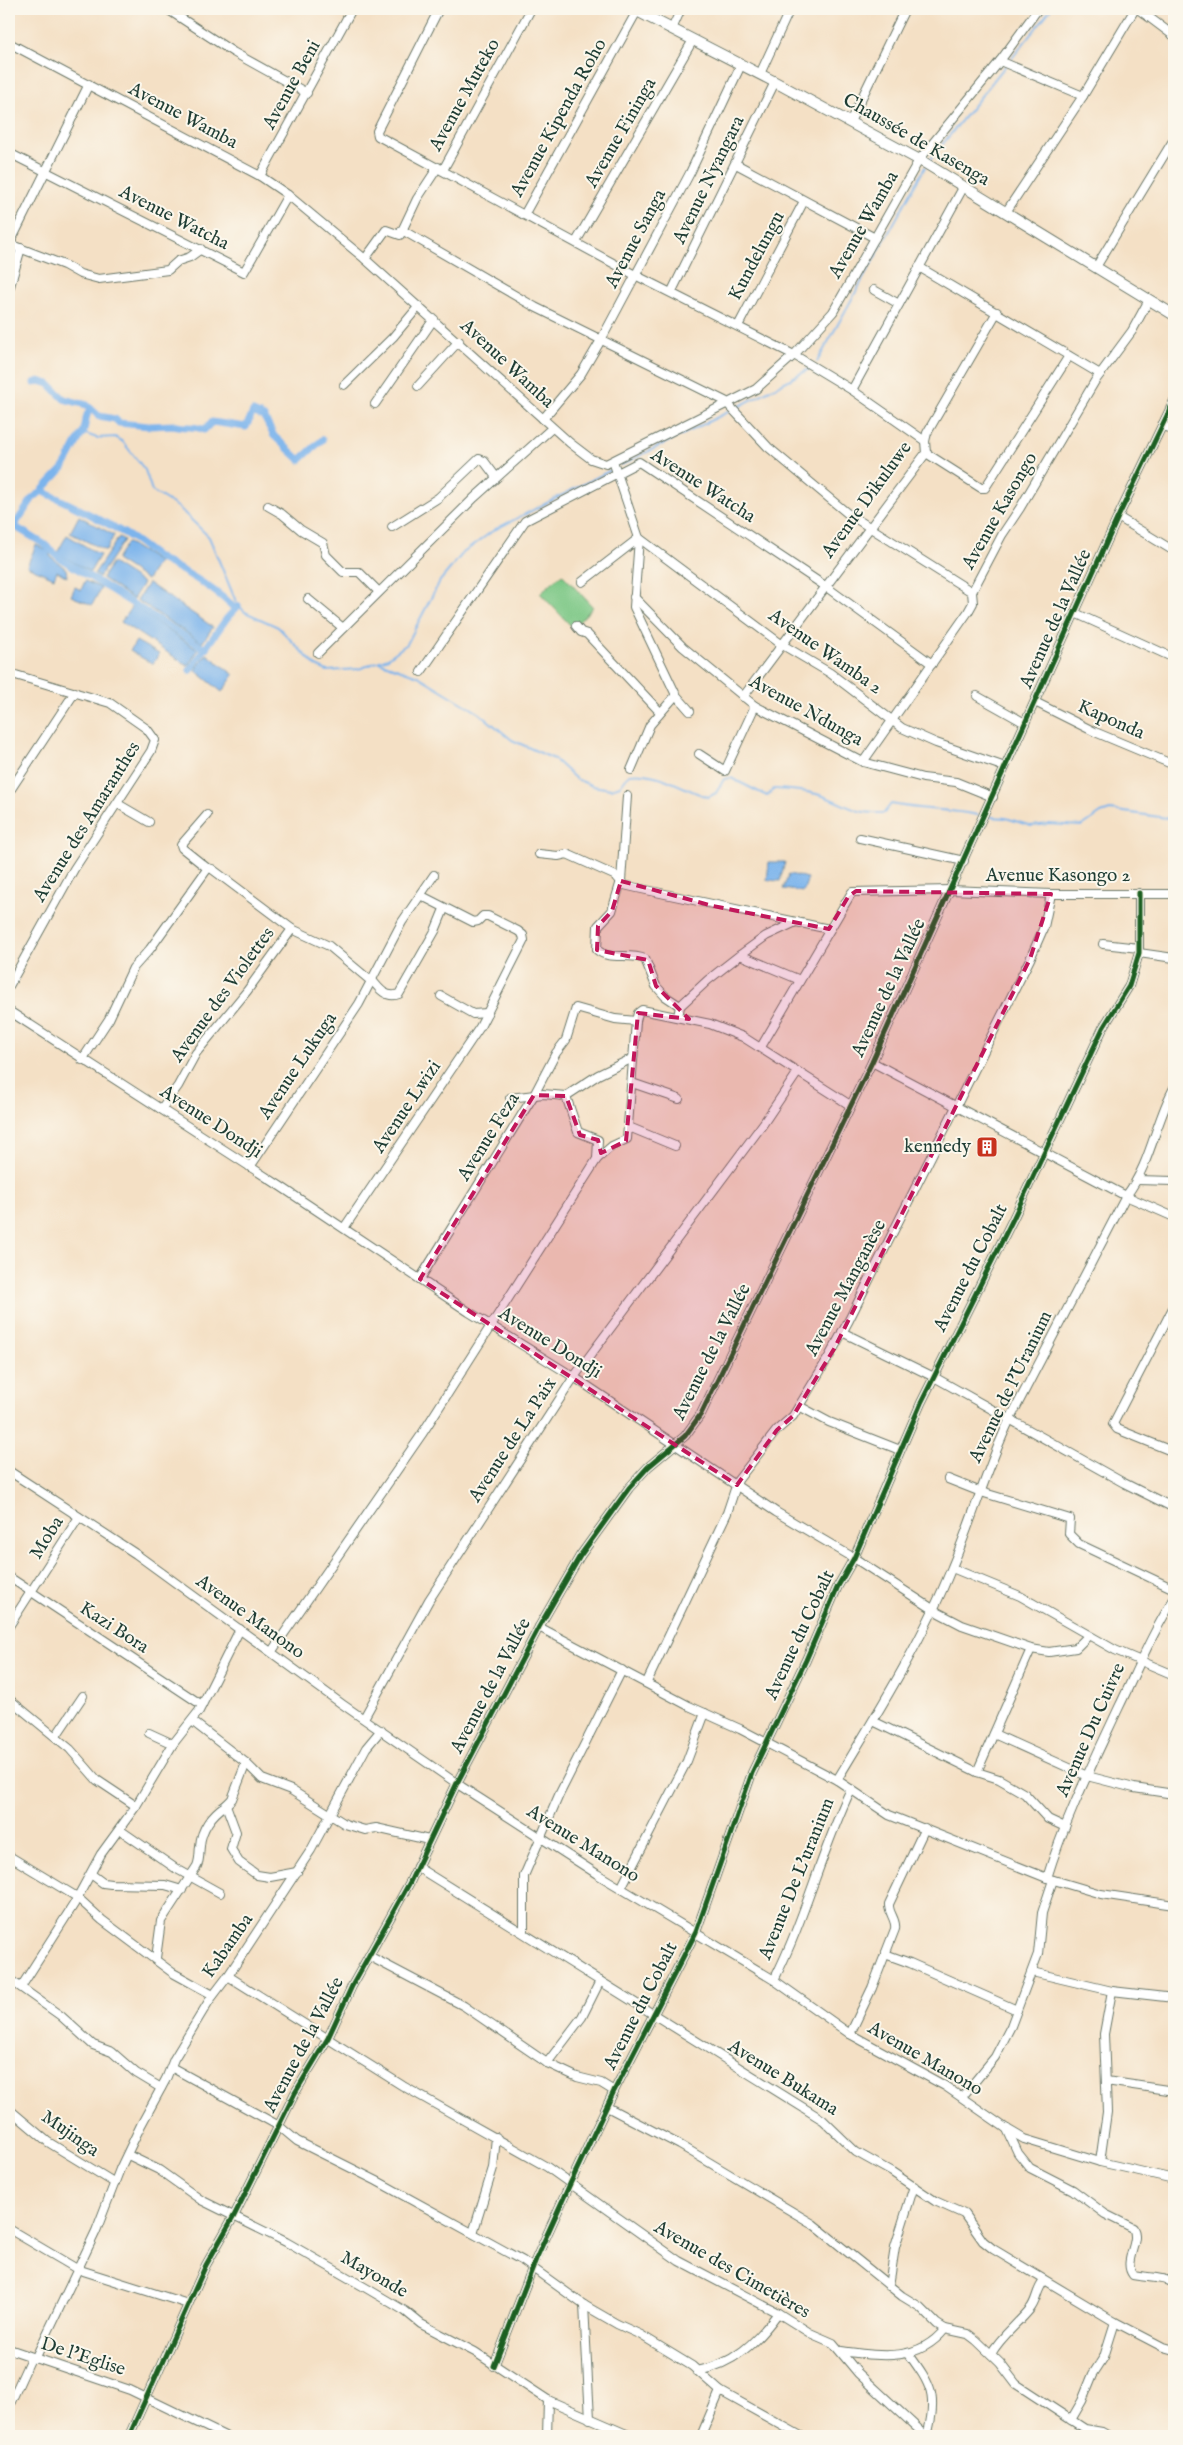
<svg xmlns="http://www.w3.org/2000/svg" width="1183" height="2445" font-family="'IM FELL English',serif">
<rect width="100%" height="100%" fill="#fbf7ec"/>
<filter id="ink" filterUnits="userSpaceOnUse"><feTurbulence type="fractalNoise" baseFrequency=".02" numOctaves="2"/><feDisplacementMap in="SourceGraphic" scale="10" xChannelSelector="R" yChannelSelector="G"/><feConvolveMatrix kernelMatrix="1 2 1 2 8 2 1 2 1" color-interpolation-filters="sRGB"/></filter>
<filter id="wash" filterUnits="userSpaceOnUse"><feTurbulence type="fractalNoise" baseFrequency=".0096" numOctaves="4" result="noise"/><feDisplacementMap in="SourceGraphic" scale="20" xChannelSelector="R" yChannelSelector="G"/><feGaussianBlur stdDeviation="1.12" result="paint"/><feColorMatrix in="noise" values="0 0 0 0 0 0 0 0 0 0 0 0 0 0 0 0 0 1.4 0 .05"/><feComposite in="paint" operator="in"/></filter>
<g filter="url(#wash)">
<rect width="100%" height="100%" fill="#f4e0c5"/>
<polygon fill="#7cc785" stroke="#4e825c" points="562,574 593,607 573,628 540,593"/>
<g fill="#7cb4ec" stroke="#4e7890">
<polygon points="79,516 114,535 106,551 70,533"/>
<polygon points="67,535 100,555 90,572 57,553"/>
<polygon points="119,537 124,540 99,577 94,574"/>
<polygon points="127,542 158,562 147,580 116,560"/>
<polygon points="36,545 50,552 50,556 66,569 67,577 57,571 54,578 27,566"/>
<polygon points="112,563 143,583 133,599 102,578"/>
<polygon points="85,581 101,588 92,605 71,596 75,587 81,590"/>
<polygon points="148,583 213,627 202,643 137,600"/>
<polygon points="132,606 198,650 188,666 121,622"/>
<polygon points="136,641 159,654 153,664 130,651"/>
<polygon points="207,654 234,675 222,692 195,670"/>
<polygon points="769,862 785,862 780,881 767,880"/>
<polygon points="789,874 808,878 803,892 783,889"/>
</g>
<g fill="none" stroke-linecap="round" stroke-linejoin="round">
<g stroke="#7cb4ec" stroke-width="2">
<polyline points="1009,62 1051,9"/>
<polyline points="929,161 1006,65"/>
<polyline points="817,362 925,167"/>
<polyline points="736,408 811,368"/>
<polyline points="83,433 97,438 115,437 123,442 145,470 152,491 178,507 209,537 237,604 245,612 278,627 316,666 327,671 359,669 388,658 407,644 440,581 463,553 494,530 611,470"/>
<polyline points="621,465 730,411"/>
<path d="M379 662 418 676 479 713 512 740 554 759 576 779 593 786 611 789 620 786 629 774C659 770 681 789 708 797L716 793 724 779 731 778 767 796 774 789C792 790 812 791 828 798 853 808 856 814 884 813L891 804C920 810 949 809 978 815"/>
<polyline points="991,817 1006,818 1031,826 1049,824 1082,826 1101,813 1110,810 1174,819"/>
</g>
<g stroke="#7cb4ec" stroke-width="7">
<path d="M34 383 39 381 49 384 64 399 87 405 99 416 115 419 119 423 149 426 174 425C185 429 195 425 204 430L212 422 246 427 253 412 264 417 274 436 300 460 322 440"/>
<path d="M42 491C48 483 56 476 63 468 70 457 75 445 82 434 87 427 84 414 91 409"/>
<polyline points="9,523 44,544 60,558 205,649"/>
<path d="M14 526 33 498 42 491C70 504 98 518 124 533 138 541 149 552 162 560 186 572 217 590 235 609"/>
<polyline points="190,670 227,618 238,606"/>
</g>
</g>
</g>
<g filter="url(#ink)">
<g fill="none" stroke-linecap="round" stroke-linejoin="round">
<g stroke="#6a7667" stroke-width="10">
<g id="minor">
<polyline points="167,9 233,52 307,93"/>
<polyline points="439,9 377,131 378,136 635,275 794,355 852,390 925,441"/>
<polyline points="1138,9 1174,36"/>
<polyline points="672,29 681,9"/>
<polyline points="9,43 260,176 288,195 365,259 570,443 591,459 606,464 756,389 794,355 833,312 919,160 1000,61 1038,9"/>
<polyline points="1000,61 1083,96"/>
<polyline points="760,74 790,9"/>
<polyline points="850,122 905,9"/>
<polyline points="9,153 244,272 288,195"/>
<polyline points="736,164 875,238"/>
<polyline points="443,170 531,9"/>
<polyline points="260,176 352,9"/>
<polyline points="1006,212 1083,96 1135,9"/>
<polyline points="524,215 637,11"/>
<polyline points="402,230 535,307 725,401 768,447 847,513 972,592"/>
<polyline points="576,242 693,40"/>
<polyline points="9,244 64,265 80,274 99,279 168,270 178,261 190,257 201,249"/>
<polyline points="9,245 89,84"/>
<polyline points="365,259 386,230 400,235 417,199 438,167"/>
<polyline points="919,267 1100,374"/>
<polyline points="1096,267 1174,139"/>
<polyline points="9,290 21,248"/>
<polyline points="874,290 899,304"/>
<polyline points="672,291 775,82"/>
<polyline points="738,326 804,201"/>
<polyline points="344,385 393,337 419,306"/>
<polyline points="418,386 459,341"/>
<polyline points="852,390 964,186"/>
<polyline points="375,404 434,319"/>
<polyline points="543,419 581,374 601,340 690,173 741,65"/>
<polyline points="1162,425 1174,431"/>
<polyline points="926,453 981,488 985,488 1069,356"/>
<polyline points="613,461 639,538 634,607 676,695 690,711"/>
<polyline points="268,506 282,514 301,530 323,543 326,555 343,572 359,572 379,592"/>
<polyline points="1118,517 1174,551"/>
<polyline points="392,527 438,498 479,459 484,461 496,477"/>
<polyline points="582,582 639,538 781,644 830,673 902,728 936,743 1005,767"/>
<polyline points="634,597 683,647 755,706 863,762 923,778 956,782 993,797"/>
<polyline points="308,599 343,628"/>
<polyline points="1075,613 1174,658"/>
<polyline points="576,626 581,632 587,634 660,712"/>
<polyline points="318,653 474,498 552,428"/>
<polyline points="421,672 525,521 639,462 825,586 932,664"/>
<polyline points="9,673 110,703 147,729 155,740 151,751 74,869 9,986"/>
<polyline points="977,696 1025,723"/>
<polyline points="743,697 926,453 925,441 927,433 997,312"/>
<polyline points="1035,702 1095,732 1174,765"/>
<polyline points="699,754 725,771 755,706"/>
<polyline points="863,762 968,612 973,603 972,592 1002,535 1020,508 1095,381 1132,331 1149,300"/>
<polyline points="631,770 650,725 676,695"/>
<polyline points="9,792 75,692"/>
<path d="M627 796 621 881 612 911 598 926 597 950C610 961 628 952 645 959L656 986 665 996 680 1006"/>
<polyline points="118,804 149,822"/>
<polyline points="860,838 964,861"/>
<polyline points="539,854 558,856 567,854 616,876 624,885 637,888 829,929"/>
<polyline points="207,868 182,848 181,845 207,815"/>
<polyline points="1103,944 1139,948"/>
<polyline points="1139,953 1174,958"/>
<polyline points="740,955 766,936 796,922"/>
<path d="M372 980C379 989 387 999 399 994L435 931 444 909"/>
<polyline points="441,996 473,1014 487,1013"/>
<polyline points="9,1011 280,1186 469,1312 574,1377 776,1512 854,1558 939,1613 962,1625 1031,1649 1049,1652 1076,1648 1088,1636"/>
<polyline points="678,1017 680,1006 708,980 740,955 800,980"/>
<polyline points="761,1047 852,892 951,890 1051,894 1174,894"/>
<polyline points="82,1060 109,1019 133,968 150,949 208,868 212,869 292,929 329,946 372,982"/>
<polyline points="872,1062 1126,1196 1174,1217"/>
<polyline points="632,1083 679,1099"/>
<polyline points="510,1098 543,1094 566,1096 598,1075 633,1058"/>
<polyline points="161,1109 178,1086 196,1053 247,991 292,929"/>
<polyline points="629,1127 675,1146"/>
<polyline points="597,1159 612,1146 627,1139 636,1021 638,1013 642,1010 710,1024 743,1037 850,1105"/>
<polyline points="250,1167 359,1004 402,922 434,875"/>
<polyline points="1137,1180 1174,1181"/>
<polyline points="344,1228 480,1027 524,940 523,935 518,931 488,916 483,916 478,921 473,922 422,896"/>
<polyline points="420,1279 534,1095 556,1053 566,1040 576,1008 615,1019 636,1021"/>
<polyline points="1174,1306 1113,1424 1117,1429 1174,1452"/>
<polyline points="842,1332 934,1377 1124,1483 1174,1508"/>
<polyline points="799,1406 829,1422 900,1450"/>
<polyline points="9,1471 136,1554 342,1704 462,1787 597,1874 774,1980 850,2034 945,2086 1007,2129 1024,2139 1100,2162 1174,2179"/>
<polyline points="948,1479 981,1492 1070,1519 1069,1534 1079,1544 1174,1589"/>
<polyline points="952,1568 1020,1596 1115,1650 1174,1675"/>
<polyline points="9,1577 202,1705"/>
<polyline points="9,1626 79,1517"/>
<polyline points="539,1627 689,1706 740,1729 837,1780 889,1815 1047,1878 1101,1894 1174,1905"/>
<polyline points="272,1651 422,1434 597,1159 598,1140 578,1132 566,1096"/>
<polyline points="647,1682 727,1513 738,1480 777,1430 793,1416 830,1355 849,1320 1030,959 1044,927 1051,894"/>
<polyline points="9,1699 70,1749 97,1780 136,1806"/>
<polyline points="364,1718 429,1600 574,1377 763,1124 798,1072"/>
<polyline points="192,1721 246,1763 262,1779 291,1790 345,1824 365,1830 376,1828 429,1840"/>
<polyline points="873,1721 977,1772 999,1779 1025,1794 1048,1819 1065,1827"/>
<polyline points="149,1733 173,1744"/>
<polyline points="994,1734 1087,1776 1134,1788 1174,1794"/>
<polyline points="56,1736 83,1696"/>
<polyline points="246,1763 232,1799 226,1805 236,1832 231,1849 239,1862 257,1875 270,1877 297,1872"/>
<polyline points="977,1772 1031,1649"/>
<path d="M837 1780C878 1712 922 1642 952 1567 973 1518 987 1467 1010 1419L1126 1196C1151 1164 1155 1122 1174 1088"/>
<polyline points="120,1830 175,1868 220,1893"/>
<polyline points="9,1856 77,1897 102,1920 173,1973 213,1995"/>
<polyline points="417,1867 823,2120 856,2152 892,2172 935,2201 964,2214 983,2241 993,2249 1115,2322 1163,2347 1174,2350"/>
<polyline points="91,1874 103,1883 111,1884 165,1885 182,1890"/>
<path d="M1047 1878C1065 1819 1093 1763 1119 1707 1137 1670 1152 1633 1174 1599"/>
<polyline points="621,1888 687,1761 705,1713"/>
<polyline points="524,1932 524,1876 559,1795 622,1670"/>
<polyline points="885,1954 910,1963 1017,2010"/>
<polyline points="369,1956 464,2006 547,2063 577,2077 601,2083 614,2091"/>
<path d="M156 1958 161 1921 197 1866C200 1859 199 1853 200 1846 201 1829 212 1814 226 1805"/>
<polyline points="1032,1972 1112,1991 1174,1998"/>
<polyline points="228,1976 403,2086 547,2167 679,2261 778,2313 810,2333 833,2343 858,2373 926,2436"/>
<polyline points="9,1979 61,2016 93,2045 112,2052 136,2073 161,2088"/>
<path d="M774 1980C805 1919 821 1852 851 1789"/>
<polyline points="21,1987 74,1904 101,1854 136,1806 173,1744 199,1711 240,1629"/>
<path d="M850 2034 872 1988 895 1929C897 1920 888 1913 889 1904L925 1828"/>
<polyline points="547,2063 582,2017 600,1981"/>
<polyline points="171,2067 279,2126 297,2141 377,2181 523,2261 584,2305 617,2324 641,2335 692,2366 720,2391 801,2436"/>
<polyline points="1106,2081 1174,2091"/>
<polyline points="962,2097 995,2057 1011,2026 1038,1954 1042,1913 1053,1880"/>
<polyline points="607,2107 680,2145 813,2224 902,2296 920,2307 937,2324 945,2329 968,2334 976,2340 1000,2363 1016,2384 1085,2429 1102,2432 1109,2436"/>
<polyline points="9,2109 48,2142 115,2183"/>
<path d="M1007 2129 1018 2153 1030 2168 1073 2190 1105 2214 1133 2228C1141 2242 1122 2261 1133 2275 1147 2278 1161 2276 1174 2283"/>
<polyline points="128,2155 159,2170 201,2200 286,2242 366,2288 405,2311 421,2324 475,2352 548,2400 631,2436"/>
<polyline points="1100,2162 1107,2112 1104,2034 1112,1991"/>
<polyline points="9,2229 77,2269 188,2304"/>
<polyline points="473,2233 493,2168 496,2137"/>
<polyline points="889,2286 895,2247 914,2186"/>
<polyline points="584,2305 590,2419"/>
<polyline points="9,2349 130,2390 225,2436"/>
<path d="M841 2351C879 2356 918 2363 945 2329"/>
<path d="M908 2353C932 2386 938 2396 927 2436"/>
<path d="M991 2354C1001 2336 1017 2325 1030 2309 1037 2301 1036 2290 1044 2281"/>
<polyline points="35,2359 96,2231 120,2169 141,2125 166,2079 174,2059 209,2001 228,1976 311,1850 366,1748 381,1730"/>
<polyline points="494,2366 536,2259 570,2184 614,2091 696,1932 752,1773 806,1660 838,1586 854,1558 921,1403 1013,1219 1103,1028 1129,986 1139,953 1139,893"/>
<path d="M697 2371C733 2365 757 2342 778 2313"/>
<polyline points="9,2406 31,2358"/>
<polyline points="1071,2420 1082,2401 1093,2374 1104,2357 1115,2322"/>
<polyline points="129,2436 206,2265 234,2216 295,2093 328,2038 352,1986 410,1882 457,1783 539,1627 580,1556 629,1488 648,1467 685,1436 701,1414 872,1062 1118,517 1174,401"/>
<polyline points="547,2436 548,2400"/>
<polyline points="701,2436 720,2391"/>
</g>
</g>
<g stroke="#6a7667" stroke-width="12">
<polyline id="secondary" points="633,9 775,82 925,163 1174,315"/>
</g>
<use href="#minor" stroke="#fff" stroke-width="8"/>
<use href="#secondary" stroke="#fff" stroke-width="10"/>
<g stroke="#fbf7ec" stroke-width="8">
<g id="cycleway">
<polyline points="494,2366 536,2259 570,2184 614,2091 696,1932 752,1773 806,1660 838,1586 854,1558 921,1403 1013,1219 1103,1028 1129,986 1139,953 1139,893"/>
<polyline points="129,2436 206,2265 234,2216 295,2093 328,2038 352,1986 410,1882 457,1783 539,1627 580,1556 629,1488 648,1467 685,1436 701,1414 872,1062 1118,517 1174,401"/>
</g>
</g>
<use href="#cycleway" stroke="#1b5e20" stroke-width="5"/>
</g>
</g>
<path fill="#c2185b" fill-opacity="0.2" stroke="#c2185b" stroke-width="4" stroke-dasharray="10 6" stroke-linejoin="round" d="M621 881 713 906 829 929 848 897 856 891 1051 894 1030 959 834 1349 793 1416 777 1430 737 1485 420 1279 534 1095 566 1096 580 1135 598 1140 601 1153 626 1141 638 1013 689 1019 656 986 648 960 597 950 598 926 612 911Z"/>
<defs>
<g id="building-square" transform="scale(1.125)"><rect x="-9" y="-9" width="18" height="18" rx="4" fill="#c8321e" stroke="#fbf7ec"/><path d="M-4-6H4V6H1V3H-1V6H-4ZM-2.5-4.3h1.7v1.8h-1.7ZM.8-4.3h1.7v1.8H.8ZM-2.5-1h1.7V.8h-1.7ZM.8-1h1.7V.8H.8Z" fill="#fff"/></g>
</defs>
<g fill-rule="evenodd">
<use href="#building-square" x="987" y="1147"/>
</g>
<g text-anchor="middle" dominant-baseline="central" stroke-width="4" stroke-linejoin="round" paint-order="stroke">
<g font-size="19" fill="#1f3d34" stroke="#fbf7ec">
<text transform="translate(292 85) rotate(-61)">Avenue Beni</text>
<text transform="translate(465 95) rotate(-61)">Avenue Muteko</text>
<text transform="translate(183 116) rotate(28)">Avenue Wamba</text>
<text transform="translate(559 118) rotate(-61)">Avenue Kipenda Roho</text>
<text transform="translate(621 133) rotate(-60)">Avenue Fininga</text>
<text transform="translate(916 140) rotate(30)">Chaussée de Kasenga</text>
<text transform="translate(709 180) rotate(-64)">Avenue Nyangara</text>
<text transform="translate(174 218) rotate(27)">Avenue Watcha</text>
<text transform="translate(864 225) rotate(-60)">Avenue Wamba</text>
<text transform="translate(636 239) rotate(-62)">Avenue Sanga</text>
<text transform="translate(757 256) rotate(-62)">Kundelungu</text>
<text transform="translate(507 364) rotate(43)">Avenue Wamba</text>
<text transform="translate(703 486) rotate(33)">Avenue Watcha</text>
<text transform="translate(867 500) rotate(-54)">Avenue Dikuluwe</text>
<text transform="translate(1000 511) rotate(-60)">Avenue Kasongo</text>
<text transform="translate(1056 619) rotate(-66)">Avenue de la Vallée</text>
<text transform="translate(825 652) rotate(35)">Avenue Wamba 2</text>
<text transform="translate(806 711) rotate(29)">Avenue Ndunga</text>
<text transform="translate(1111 720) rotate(24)">Kaponda</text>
<text transform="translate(87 822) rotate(-58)">Avenue des Amaranthes</text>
<text x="1058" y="876">Avenue Kasongo 2</text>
<text transform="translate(889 988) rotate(-65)">Avenue de la Vallée</text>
<text transform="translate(223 995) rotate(-54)">Avenue des Violettes</text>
<text transform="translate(298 1066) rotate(-56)">Avenue Lukuga</text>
<text transform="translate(407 1107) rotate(-56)">Avenue Lwizi</text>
<text transform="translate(211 1122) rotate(33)">Avenue Dondji</text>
<text transform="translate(489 1137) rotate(-58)">Avenue Feza</text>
<text transform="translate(971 1268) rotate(-63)">Avenue du Cobalt</text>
<text transform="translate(846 1288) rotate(-62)">Avenue Manganèse</text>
<text transform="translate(550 1343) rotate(32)">Avenue Dondji</text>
<text transform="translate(712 1352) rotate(-63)">Avenue de la Vallée</text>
<text transform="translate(1011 1387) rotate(-64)">Avenue de l'Uranium</text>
<text transform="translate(513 1440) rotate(-57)">Avenue de La Paix</text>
<text transform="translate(47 1538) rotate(-58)">Moba</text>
<text transform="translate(250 1617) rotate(36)">Avenue Manono</text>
<text transform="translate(114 1628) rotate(33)">Kazi Bora</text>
<text transform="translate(800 1635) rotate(-65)">Avenue du Cobalt</text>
<text transform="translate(491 1686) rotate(-62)">Avenue de la Vallée</text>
<text transform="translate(1091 1730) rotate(-66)">Avenue Du Cuivre</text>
<text transform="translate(583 1844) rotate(32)">Avenue Manono</text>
<text transform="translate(797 1879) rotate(-68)">Avenue De L'uranium</text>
<text transform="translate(228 1946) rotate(-55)">Kabamba</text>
<text transform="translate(641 2006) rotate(-63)">Avenue du Cobalt</text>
<text transform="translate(304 2045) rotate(-62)">Avenue de la Vallée</text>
<text transform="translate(925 2059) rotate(30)">Avenue Manono</text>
<text transform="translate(783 2078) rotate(32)">Avenue Bukama</text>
<text transform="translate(70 2134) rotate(35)">Mujinga</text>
<text transform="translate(732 2270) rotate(30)">Avenue des Cimetières</text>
<text transform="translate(374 2275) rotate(30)">Mayonde</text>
<text transform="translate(83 2357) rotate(18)">De l'Eglise</text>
</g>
<g font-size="19" fill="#1f3d34" stroke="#fbf7ec" text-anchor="end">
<text x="971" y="1147">kennedy</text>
</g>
</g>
<rect width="1183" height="2445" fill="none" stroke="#fbf7ec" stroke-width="30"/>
</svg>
